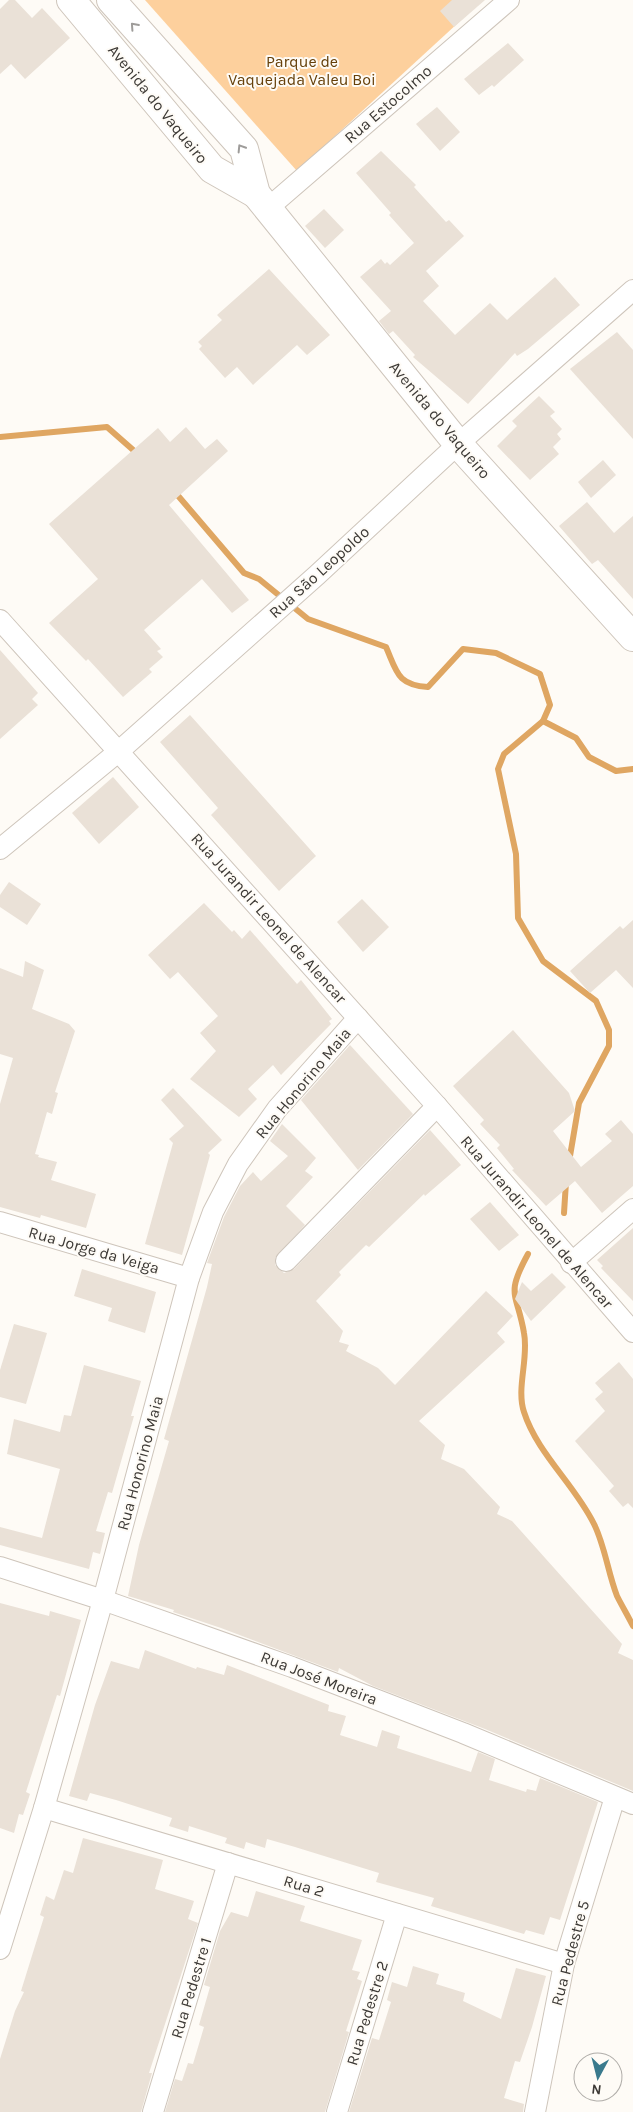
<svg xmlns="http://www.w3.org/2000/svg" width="633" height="2112" font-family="Karla,sans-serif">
<rect width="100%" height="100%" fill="#fefbf6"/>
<polygon fill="#fdd09d" points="145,0 483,0 297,171"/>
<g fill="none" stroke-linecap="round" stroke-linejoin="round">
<g stroke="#dfa662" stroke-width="6">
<polyline points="0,437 107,427 140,456"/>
<path d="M174 491 244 573 259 579 308 619 386 647C397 672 397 685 428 687L463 649 496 653 540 674 550 705 543 721 504 754 498 769 516 854 518 918 543 961 596 1001 609 1030V1046L579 1103 569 1162"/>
<polyline points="543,721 576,738 589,757 616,771 633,769"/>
<polyline points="564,1213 566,1182"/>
<path d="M528 1254C505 1296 517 1292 524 1333 529 1358 516 1388 524 1412 537 1453 575 1485 594 1524 605 1546 608 1573 617 1596 622 1606 628 1616 633 1626"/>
</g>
</g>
<g fill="#eae1d7">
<polygon points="9,0 15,0 32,18 42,8 70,38 25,79 11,64 0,74 0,9"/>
<polygon points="452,0 485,0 454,27 440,11"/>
<polygon points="508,43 524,60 494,87 492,85 479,95 464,79"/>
<polygon points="437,107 460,132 440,151 416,124"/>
<polygon points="381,151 416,185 414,187 446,222 449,220 464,236 426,271 439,286 423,301 455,335 490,303 507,320 555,277 580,305 528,349 517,356 515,353 468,404 413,357 415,355 393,331 389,334 379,321 391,311 360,277 381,259 385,264 387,262 390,265 414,243 389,215 391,213 356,173"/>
<polygon points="324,209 344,230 325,248 305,226"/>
<polygon points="269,269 330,335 307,355 297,345 253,385 237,367 225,378 199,349 202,346 198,342 222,320 217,315"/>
<polygon points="617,332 633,350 633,439 570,369"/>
<polygon points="539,396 555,412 550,416 562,429 557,434 561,439 553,447 559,454 530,480 497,446 517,426 512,421"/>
<polygon points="186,427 205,449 217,439 228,451 169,505 249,600 232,613 202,579 144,630 161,649 157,651 163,657 149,669 152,672 123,697 88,659 86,661 49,623 98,579 49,524 158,428 170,442"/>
<polygon points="603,460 616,475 591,498 578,482"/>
<polygon points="587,502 614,533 633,516 633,599 598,560 592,564 559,526"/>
<polygon points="0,650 38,693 32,699 38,705 0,739"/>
<polygon points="190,715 316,856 279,891 211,815 218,808 160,742"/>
<polygon points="113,777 139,807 99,844 72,813"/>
<polygon points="9,882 41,904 27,925 0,907 0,895"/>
<polygon points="362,899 389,927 363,952 337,922"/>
<polygon points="204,903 232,932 234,930 242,939 250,930 297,984 301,980 332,1019 329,1021 331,1024 281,1075 273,1065 248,1089 257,1099 239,1117 190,1079 216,1051 200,1033 218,1016 178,972 170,979 148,955"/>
<polygon points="633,920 633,988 616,970 590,993 570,971 620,926 623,929"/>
<polygon points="25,961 44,970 32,1009 69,1024 75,1031 55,1092 58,1093 52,1114 47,1112 35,1154 39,1155 38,1157 57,1162 51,1180 96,1194 86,1228 41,1215 40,1218 0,1207 0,1104 13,1058 0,1054 0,968 23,977"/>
<polygon points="513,1030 569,1093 575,1111 553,1131 581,1167 612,1141 605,1134 621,1120 633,1134 633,1186 602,1213 575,1181 546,1206 512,1170 514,1169 497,1148 500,1145 480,1124 484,1120 453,1086"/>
<polygon points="350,1045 413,1114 358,1170 301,1100"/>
<polygon points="173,1088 222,1140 208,1153 210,1155 182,1255 145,1244 173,1143 169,1139 184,1126 161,1100"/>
<polygon points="282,1124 316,1158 305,1171 313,1177 286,1206 305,1225 275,1258 275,1265 284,1273 294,1269 430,1130 461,1165 425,1196 424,1194 369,1247 366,1245 339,1272 341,1275 316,1301 343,1331 339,1342 349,1345 346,1351 378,1368 395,1385 486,1291 513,1316 497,1333 505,1342 419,1421 445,1445 441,1459 464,1469 500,1507 497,1514 512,1521 622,1644 618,1653 633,1660 633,1791 485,1729 373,1686 339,1668 338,1672 221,1628 173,1612 174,1610 128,1596 139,1545 169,1441 164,1439 207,1287 212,1264 207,1263 224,1217 240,1186 253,1172 261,1181 288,1156 270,1141"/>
<polygon points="490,1202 519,1235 499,1251 470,1219"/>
<polygon points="633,1228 633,1301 601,1268 603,1266 597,1260"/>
<polygon points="82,1269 156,1292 145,1333 108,1321 112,1308 74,1296"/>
<polygon points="552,1273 566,1287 531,1321 515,1299 522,1282 531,1291"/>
<polygon points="14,1324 47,1333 26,1404 0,1397 0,1370"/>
<polygon points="619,1362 633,1379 633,1508 628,1503 623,1507 609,1491 614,1486 575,1441 605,1411 595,1399 603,1392 595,1383"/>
<polygon points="84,1365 141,1381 131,1416 134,1416 112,1493 108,1492 96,1531 105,1533 100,1554 93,1552 89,1569 0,1545 0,1527 42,1538 60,1469 7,1454 14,1419 60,1432 64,1415 71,1416"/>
<polygon points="0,1603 49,1616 50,1611 81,1620 60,1696 57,1695 26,1792 30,1794 23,1815 19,1814 14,1833 0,1828"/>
<polygon points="145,1650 196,1669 197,1667 224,1675 227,1665 329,1705 328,1711 346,1716 340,1735 377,1747 382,1730 400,1736 397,1748 471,1772 478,1752 495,1759 489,1780 526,1792 527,1789 536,1791 540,1778 598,1802 560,1920 550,1917 544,1935 526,1930 524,1934 431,1906 434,1898 376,1882 379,1873 295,1847 267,1839 265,1848 246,1842 244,1849 225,1843 227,1838 189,1826 188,1832 169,1826 172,1818 116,1800 90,1793 87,1801 69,1796 95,1705 111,1661 139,1669"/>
<polygon points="83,1838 163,1860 155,1889 194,1901 188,1919 198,1923 149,2073 152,2073 141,2112 0,2112 0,2059 15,2011 24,1992 21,1991 44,1917 40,1915 46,1896 54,1900 64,1870 73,1873"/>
<polygon points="256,1891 305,1906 300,1921 362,1940 352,1970 360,1972 357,1979 362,1981 346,2031 349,2032 325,2112 165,2112 175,2079 182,2081 188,2063 193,2064 204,2027 199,2025 210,1987 204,1985 220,1931 231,1912 248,1917"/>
<polygon points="413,1966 439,1974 436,1984 465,1993 463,2001 501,2019 516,1968 546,1976 532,2027 520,2062 515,2061 504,2098 524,2104 523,2112 349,2112 372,2038 379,2040 391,2002 387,2000 392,1982 407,1987"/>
</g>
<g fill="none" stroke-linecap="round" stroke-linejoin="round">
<g stroke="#cec5bb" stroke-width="22">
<g id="street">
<polyline points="267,209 509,0"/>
<polyline points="0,620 437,1106 633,1332"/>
<polyline points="0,849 118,752 317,575 458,444 633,290"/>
<polyline points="0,1222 189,1278"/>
<polyline points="286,1261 437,1106"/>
<polyline points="571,1263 633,1209"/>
<polyline points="0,1567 103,1600 292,1667 463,1733 633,1804"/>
<polyline points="44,1808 564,1964"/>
<polyline points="0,1949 44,1808 103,1600 189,1278 213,1212 238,1164 277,1109 358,1018"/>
<polyline points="153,2112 228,1863"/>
<polyline points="337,2112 397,1914"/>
<polyline points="535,2112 564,1964 615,1797"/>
</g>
</g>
<g stroke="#cec5bb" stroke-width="30">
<g id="secondary">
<polyline points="71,0 212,169 256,194"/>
<polyline points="111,0 244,149 256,194 458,444 633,637"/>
</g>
</g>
<use href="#street" stroke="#fff" stroke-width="20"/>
<use href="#secondary" stroke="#fff" stroke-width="28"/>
</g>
<defs><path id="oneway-chevron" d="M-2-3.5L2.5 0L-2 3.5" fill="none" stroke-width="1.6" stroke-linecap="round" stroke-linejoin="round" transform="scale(1.25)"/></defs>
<g stroke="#9e9c9a">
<use href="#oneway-chevron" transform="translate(134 26) rotate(-132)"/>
<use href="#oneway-chevron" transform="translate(241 148) rotate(-122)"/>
</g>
<g text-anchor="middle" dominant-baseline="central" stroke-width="4" stroke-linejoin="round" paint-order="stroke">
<g font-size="16" fill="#66400a" stroke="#fefbf6">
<text x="302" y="61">Parque de<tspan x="302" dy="18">Vaquejada Valeu Boi</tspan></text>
</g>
<g font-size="16" fill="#3c3935" stroke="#fefbf6">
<text transform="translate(158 104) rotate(51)">Avenida do Vaqueiro</text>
<text transform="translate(388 104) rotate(-41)">Rua Estocolmo</text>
<text transform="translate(440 420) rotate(50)">Avenida do Vaqueiro</text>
<text transform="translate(319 572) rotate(-42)">Rua São Leopoldo</text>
<text transform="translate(269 918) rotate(48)">Rua Jurandir Leonel de Alencar</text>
<text transform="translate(303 1083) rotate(-50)">Rua Honorino Maia</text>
<text transform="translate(537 1222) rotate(49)">Rua Jurandir Leonel de Alencar</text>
<text transform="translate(94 1250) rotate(16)">Rua Jorge da Veiga</text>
<text transform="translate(140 1463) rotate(-75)">Rua Honorino Maia</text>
<text transform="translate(319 1678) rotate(21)">Rua José Moreira</text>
<text transform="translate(304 1886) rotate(17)">Rua 2</text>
<text transform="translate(570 1953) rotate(-75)">Rua Pedestre 5</text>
<text transform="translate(191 1988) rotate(-73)">Rua Pedestre 1</text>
<text transform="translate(367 2013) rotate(-73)">Rua Pedestre 2</text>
</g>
</g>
<g transform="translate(598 2077) rotate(187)"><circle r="24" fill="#fefbf6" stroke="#b0ada9"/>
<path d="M0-4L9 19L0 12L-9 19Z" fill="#3a7a8d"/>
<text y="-8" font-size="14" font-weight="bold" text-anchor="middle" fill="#3c3935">N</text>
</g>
</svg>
